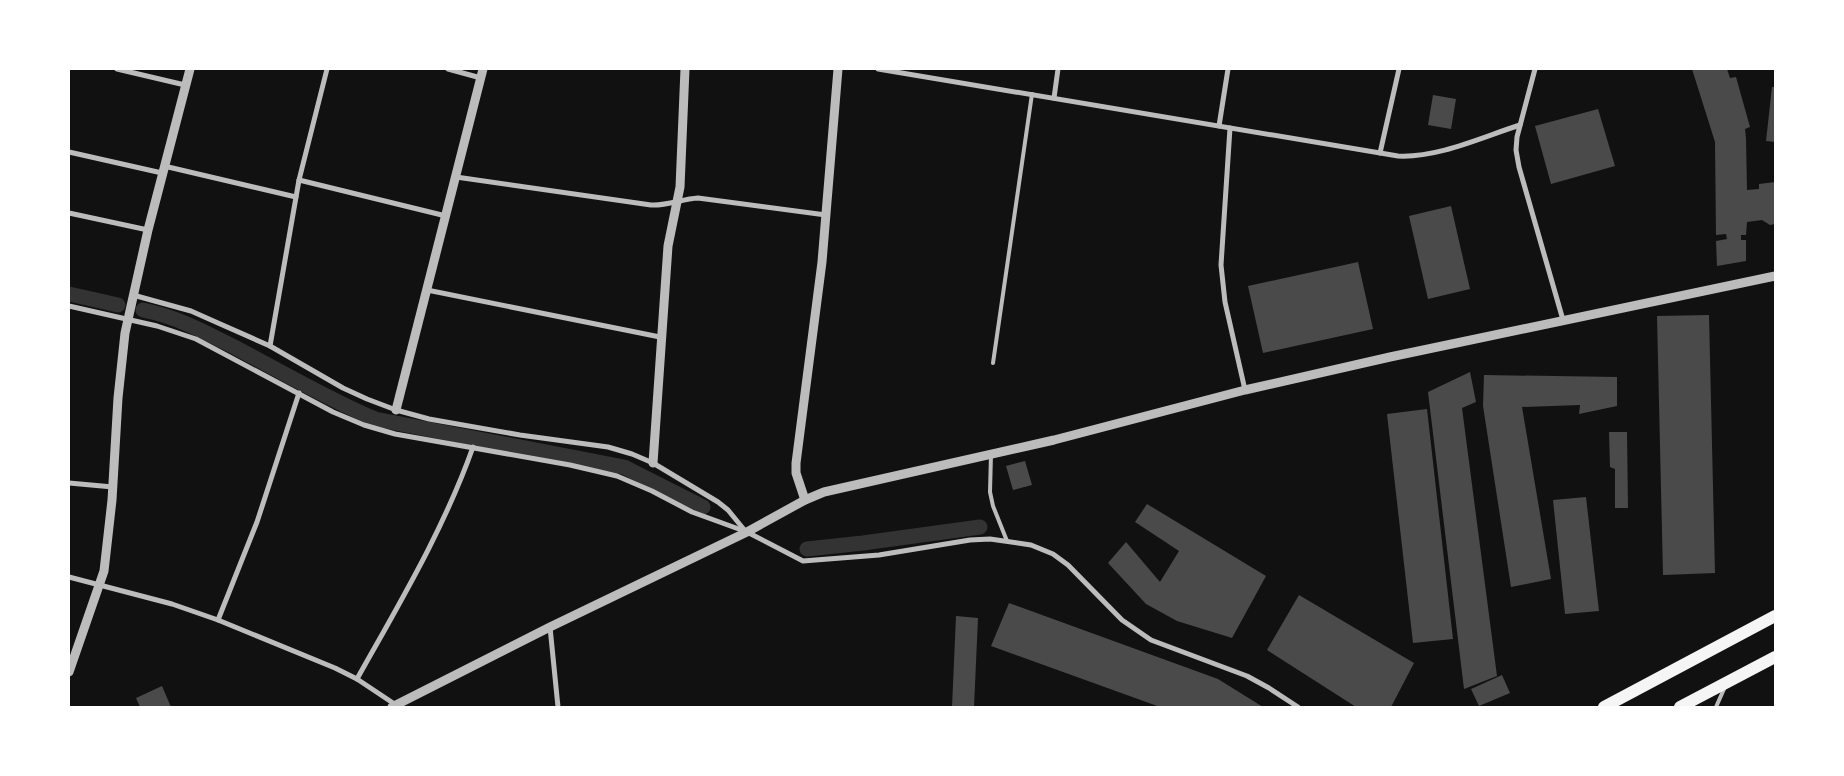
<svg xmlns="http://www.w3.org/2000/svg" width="1844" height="776" font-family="'DM Sans',sans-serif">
<rect width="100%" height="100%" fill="#111"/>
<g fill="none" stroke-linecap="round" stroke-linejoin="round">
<g stroke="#333" stroke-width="15">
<polyline points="69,294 118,305"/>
<path d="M143 310C178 317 207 333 238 349 284 373 328 399 375 419L624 467 703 507"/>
<polyline points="807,549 863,543 980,527"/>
</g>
</g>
<g fill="#4a4a4a">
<polygon points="1692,69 1727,69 1730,78 1736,77 1750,127 1745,129 1746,138 1747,190 1759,189 1759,184 1775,182 1775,224 1770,225 1762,220 1747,222 1746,235 1741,235 1741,240 1746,240 1746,261 1717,266 1716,241 1727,239 1726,234 1716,235 1715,142"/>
<polygon points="1772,87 1775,87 1775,142 1766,141"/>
<polygon points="1433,95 1456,99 1451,129 1428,125"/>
<polygon points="1598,109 1615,166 1551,184 1535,126"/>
<polygon points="1451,206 1470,289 1428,299 1409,216"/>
<polygon points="1358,262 1373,329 1263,353 1248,286"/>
<polygon points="1709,315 1715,573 1663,575 1657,316"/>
<polygon points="1470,372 1476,402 1462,408 1497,676 1464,689 1428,392"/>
<polygon points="1484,375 1617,377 1617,406 1579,414 1580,405 1522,407 1551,579 1511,587 1483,406"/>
<polygon points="1427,409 1453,639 1413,643 1387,414"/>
<polygon points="1609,432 1627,432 1628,508 1615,508 1615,469 1610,467"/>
<polygon points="1025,461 1032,485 1013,490 1006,466"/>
<polygon points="1586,497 1599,611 1565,614 1553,500"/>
<polygon points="1147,504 1266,576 1232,638 1177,621 1146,604 1108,563 1126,542 1160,582 1179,551 1135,522"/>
<polygon points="1299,595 1414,663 1391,707 1356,707 1267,650"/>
<polygon points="1009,603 1218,679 1263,707 1160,707 991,646"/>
<polygon points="956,616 978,618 974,707 952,707"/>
<polygon points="1502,675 1510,693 1479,706 1471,689"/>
<polygon points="162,686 171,707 140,707 136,698"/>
</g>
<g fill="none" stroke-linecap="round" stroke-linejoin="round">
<g stroke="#bcbcbc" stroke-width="4">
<polyline points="993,363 1032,94"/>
<polyline points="991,454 990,492 993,506 1007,541"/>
<polyline points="1716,707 1724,689"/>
</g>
<g stroke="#bcbcbc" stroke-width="5">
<polyline points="117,69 185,85"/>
<polyline points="448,69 481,78"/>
<path d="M878 69 1398 156C1438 158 1482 137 1520 125"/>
<polyline points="1535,69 1517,137 1516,150 1519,167 1563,320"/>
<polyline points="1054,98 1058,69"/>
<polyline points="1219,126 1228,69"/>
<polyline points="1230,128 1221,265 1225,302 1245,390"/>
<polyline points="69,152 162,173"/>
<polyline points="1380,153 1399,69"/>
<polyline points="164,166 296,197"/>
<path d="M456 177 651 205C667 206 682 199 698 198L826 215"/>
<polyline points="299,180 446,216"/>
<polyline points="69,213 148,230"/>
<polyline points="427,290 660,337"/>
<polyline points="133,295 191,311 218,323 270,346 343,388 367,399 396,410 429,419 520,435 608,447 632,454 653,463 718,502 728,510 746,532"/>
<polyline points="69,306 157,326 196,339 333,412 364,425 395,434 570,465 617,476 652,491 692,512 747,532 803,561 879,555 970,540 990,539 1031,545 1053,554 1068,565 1122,620 1151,640 1247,676 1269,688 1298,707"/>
<polyline points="270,346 299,180 327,69"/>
<polyline points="69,483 113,487"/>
<polyline points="69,577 172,604 218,620 335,668 357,679 396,705"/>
<polyline points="218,620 257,522 299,393"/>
<polyline points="550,627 558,707"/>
<path d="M357 679C399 604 444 529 473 447"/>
</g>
<g stroke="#bcbcbc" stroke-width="9">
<polyline points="396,410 483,69"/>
<polyline points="653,463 668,246 680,187 685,69"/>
<polyline points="805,500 796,473 796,463 822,262 838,69"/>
<polyline points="69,672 104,571 112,500 118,398 125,333 148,230 190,69"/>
<polyline points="392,707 550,627 747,532 805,500 824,492 1054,440 1245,390 1390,357 1775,276"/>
</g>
<g stroke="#f5f5f5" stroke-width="12">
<polyline points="1604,707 1775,616"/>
<polyline points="1680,707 1775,657"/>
</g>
</g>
<rect width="1844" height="776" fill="none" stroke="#ffffff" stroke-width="140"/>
</svg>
